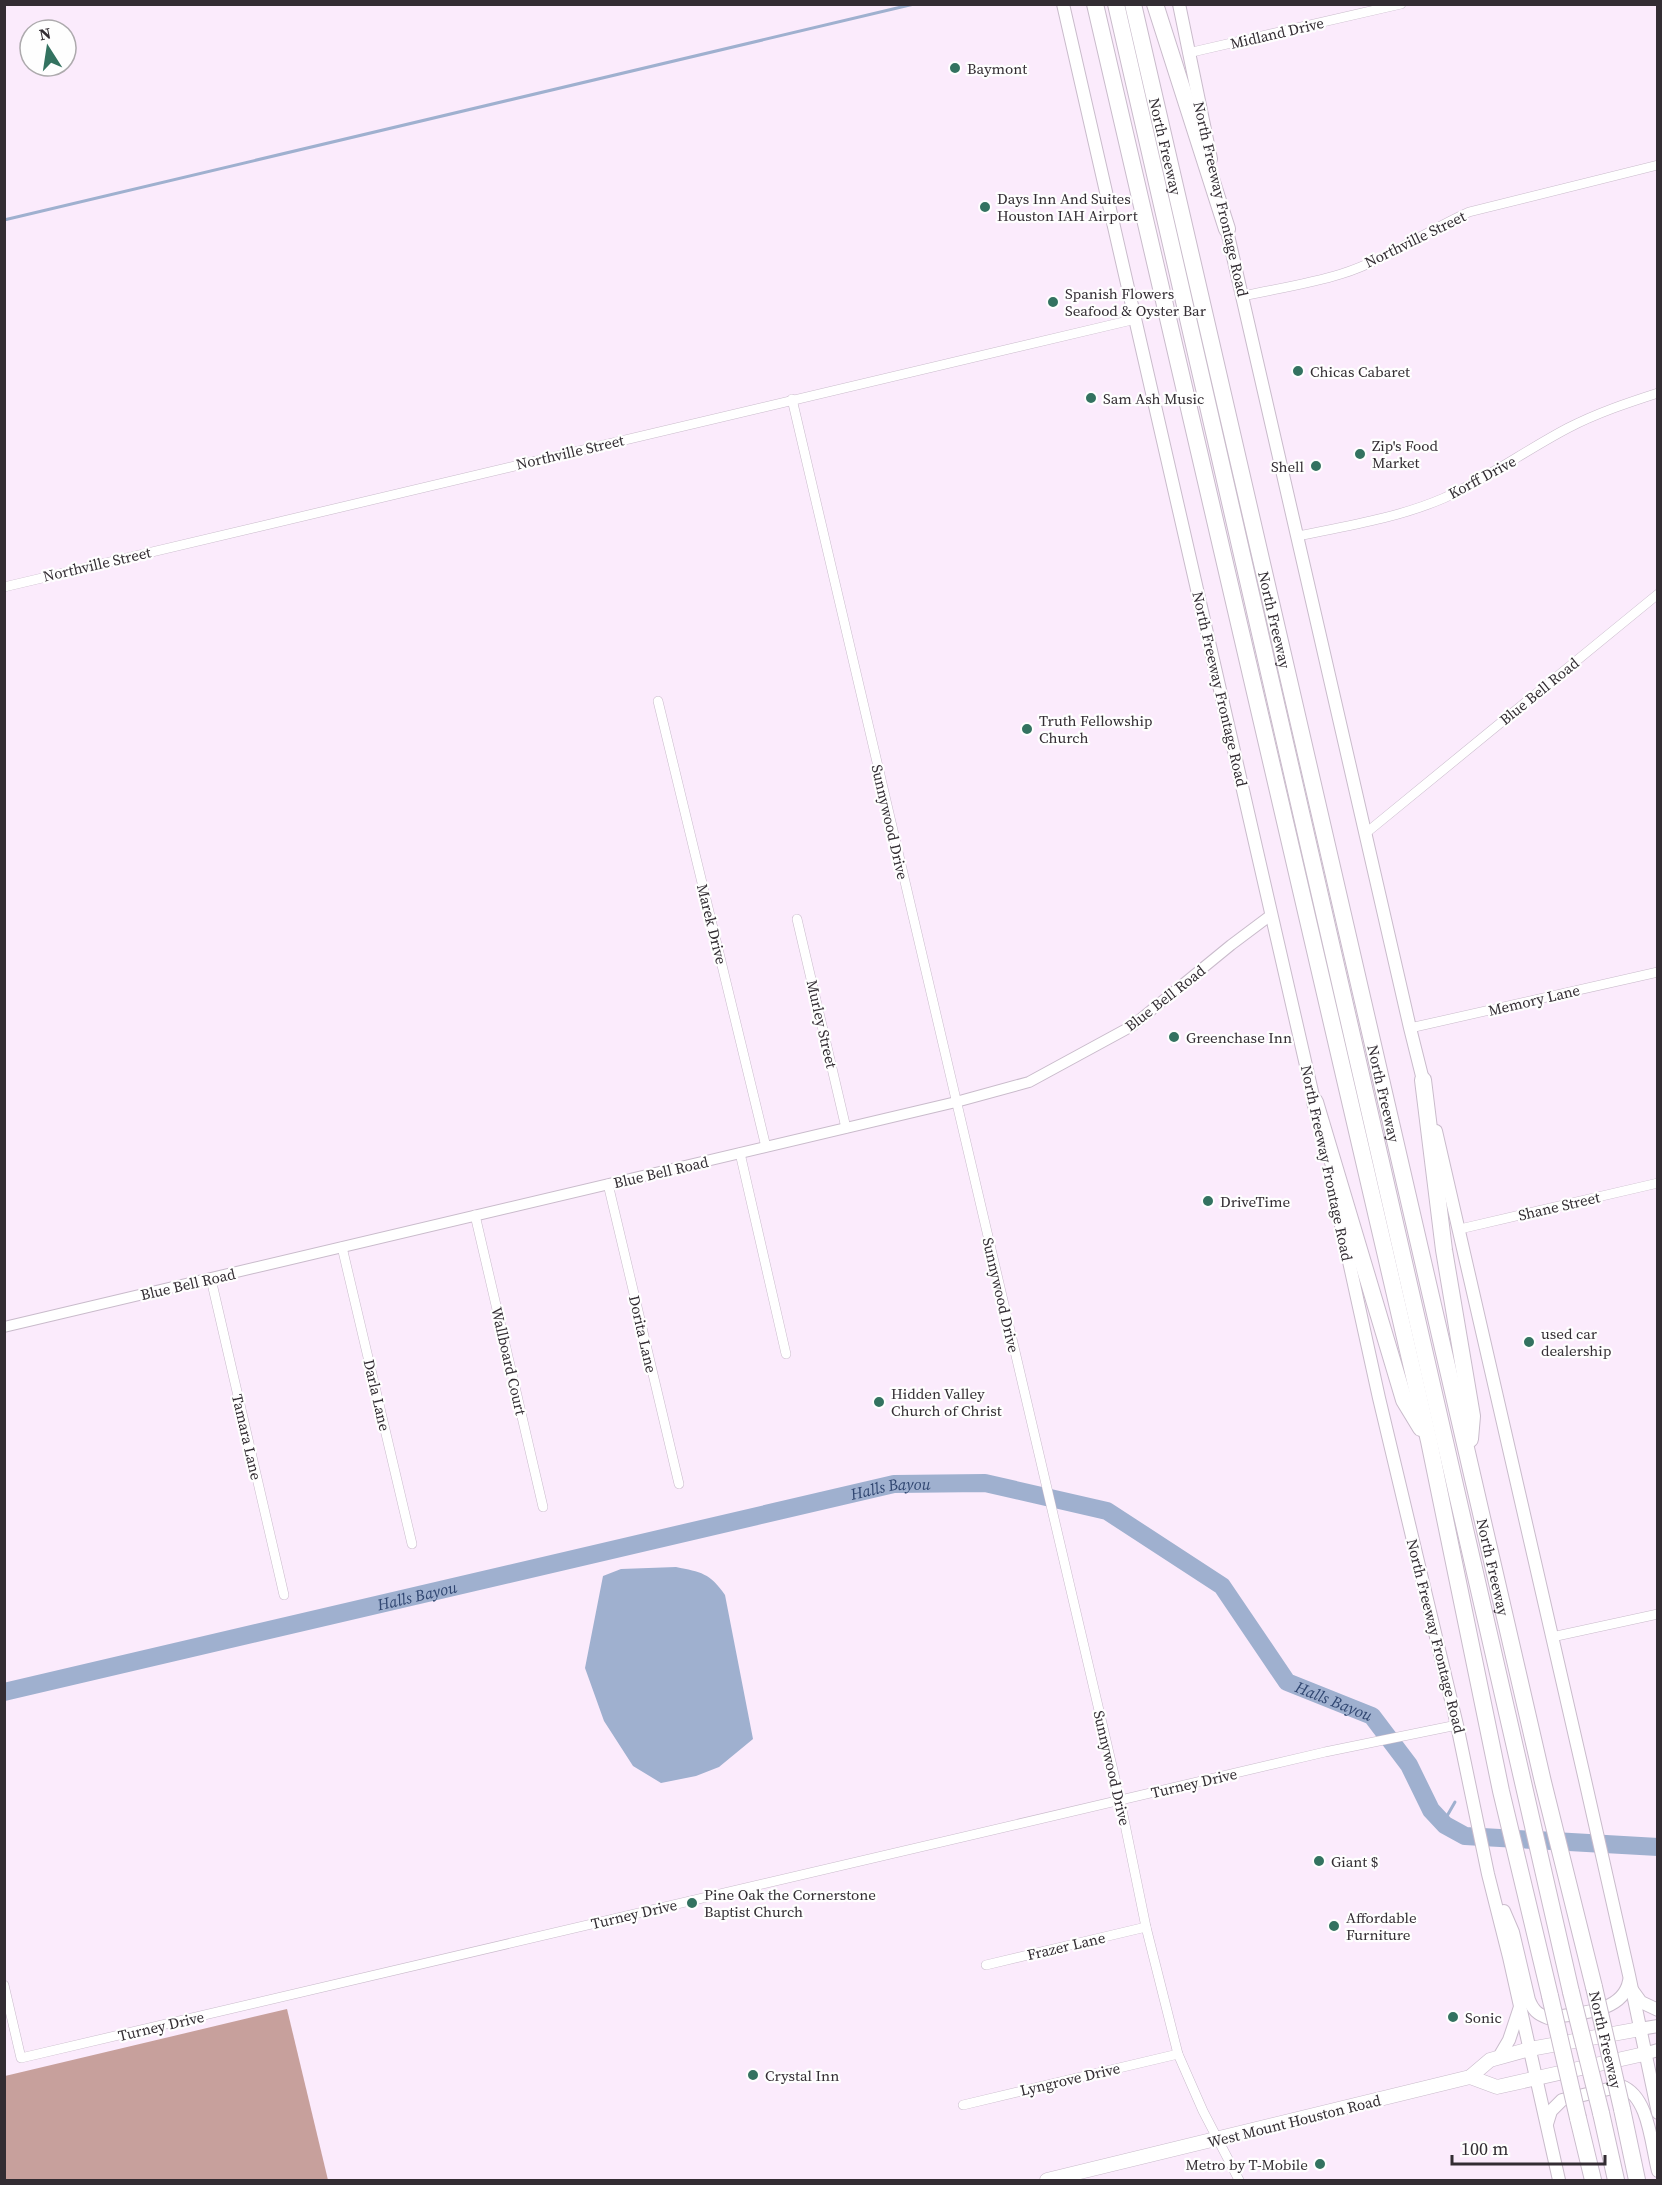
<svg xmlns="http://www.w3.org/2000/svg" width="1662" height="2185" font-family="'Source Serif 4',serif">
<rect width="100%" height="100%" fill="#fbebfc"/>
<polygon fill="#c7a09c" points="287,2009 328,2180 5,2180 5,2076"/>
<path fill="#9fb0cf" d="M676 1567C701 1572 710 1573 725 1595L753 1739 719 1767 696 1776 661 1783 633 1766 604 1721 585 1668 603 1576 621 1569Z"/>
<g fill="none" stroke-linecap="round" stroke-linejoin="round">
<g stroke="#9fb0cf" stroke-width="3">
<polyline points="4,220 914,4"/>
<polyline points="1443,1823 1455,1802"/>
</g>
<path stroke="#9fb0cf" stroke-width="18" id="s1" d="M4 1692 894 1484 985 1483 1107 1511 1222 1586 1287 1682 1372 1716 1409 1765 1431 1810 1445 1825 1465 1836 1658 1847"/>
<g stroke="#c9bbcb" stroke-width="10">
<g id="minor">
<polyline points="1188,53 1401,4"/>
<path d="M1243 296C1275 289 1309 284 1341 274 1386 260 1426 231 1469 212L1658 165"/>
<polyline points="792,399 1120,1800 1146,1927 1178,2054 1203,2111 1239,2180"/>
<path d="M1298 536C1347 526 1398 518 1444 498 1488 478 1526 450 1568 428 1597 413 1627 403 1658 393"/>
<polyline points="4,587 1136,319"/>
<polyline points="658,701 766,1147"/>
<polyline points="1366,833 1658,594"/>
<polyline points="797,919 846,1128"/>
<polyline points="1410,1028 1658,972"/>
<polyline points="740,1153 786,1354"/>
<polyline points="608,1184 679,1484"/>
<polyline points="475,1215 543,1507"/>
<polyline points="1460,1229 1658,1183"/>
<polyline points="342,1247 412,1544"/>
<polyline points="211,1279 284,1595"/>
<polyline points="1552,1637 1658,1614"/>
<polyline points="986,1965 1146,1927"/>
<polyline points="4,1985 21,2058 1325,1752 1457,1725"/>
<polyline points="963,2105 1178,2054"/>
</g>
</g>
<g stroke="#c9bbcb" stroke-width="12">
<polyline id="tertiary" points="4,1327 956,1102 1029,1082 1132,1026 1231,945 1271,915"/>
</g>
<g stroke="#c9bbcb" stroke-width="14">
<g id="secondary">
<polyline points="1063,4 1316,1109"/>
<polyline points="1179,4 1211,159"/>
<polyline points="1225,222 1410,1028 1425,1088"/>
<polyline points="1436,1131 1585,1780 1629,1975 1658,2113"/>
<polyline points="1332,1184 1379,1398 1457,1725 1488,1874 1509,1957 1559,2180"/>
<path d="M1504 1911 1513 1932 1529 2000C1533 2010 1537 2014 1548 2018 1575 2013 1623 2014 1629 1981"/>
<polyline points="1633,1991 1641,2002 1658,2010"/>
<polyline points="1640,2029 1658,2026"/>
<polyline points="1644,2054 1658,2050"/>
<polyline points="1499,2057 1509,2040 1520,2007"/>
<path d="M1547 2124 1551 2111 1562 2100 1621 2086C1649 2096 1651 2144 1658 2171"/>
</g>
</g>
<g stroke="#c9bbcb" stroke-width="15">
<g id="primary">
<polyline points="1470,2077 1497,2087 1644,2054"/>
<polyline points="1047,2180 1470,2077 1490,2060 1530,2049 1640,2029"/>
</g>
</g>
<g stroke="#c9bbcb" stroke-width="18">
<g id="motorway">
<polyline points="1095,4 1429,1441 1501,1791 1550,1996"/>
<polyline points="1116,4 1571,1992"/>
<path id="s2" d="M1133 4 1543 1782 1594 1987"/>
<polyline points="1155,4 1227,229"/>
<polyline points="1423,1080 1444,1250 1472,1416 1470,1439"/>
<polyline points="1315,1102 1404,1400 1421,1428"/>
<polyline points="1622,2109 1637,2180"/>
<polyline points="1601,2113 1616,2180"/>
<polyline points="1578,2118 1593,2180"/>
</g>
</g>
<use href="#minor" stroke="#fff" stroke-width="9"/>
<use href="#tertiary" stroke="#fff" stroke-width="10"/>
<use href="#secondary" stroke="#fff" stroke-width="12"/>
<use href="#primary" stroke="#fff" stroke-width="14"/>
<use href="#motorway" stroke="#fff" stroke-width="16"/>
<g stroke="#c9bbcb" stroke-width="18" stroke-linecap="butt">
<g id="motorway-bridge">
<path id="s3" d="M1594 1987 1622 2109"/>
<polyline points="1571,1992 1601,2113"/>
<polyline points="1550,1996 1578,2118"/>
</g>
</g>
<use href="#motorway-bridge" stroke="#fff" stroke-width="16"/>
</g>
<g fill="#337260" stroke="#fefefe" stroke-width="2">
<circle cx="955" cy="68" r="6"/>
<circle cx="985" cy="207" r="6"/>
<circle cx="1053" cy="302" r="6"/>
<circle cx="1298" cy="371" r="6"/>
<circle cx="1091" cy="398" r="6"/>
<circle cx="1360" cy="454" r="6"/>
<circle cx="1316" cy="466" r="6"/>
<circle cx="1027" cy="729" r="6"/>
<circle cx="1174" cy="1037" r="6"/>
<circle cx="1208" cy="1201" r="6"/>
<circle cx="1529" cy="1342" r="6"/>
<circle cx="879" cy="1402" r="6"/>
<circle cx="1319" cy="1861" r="6"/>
<circle cx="692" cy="1903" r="6"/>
<circle cx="1334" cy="1926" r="6"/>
<circle cx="1453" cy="2017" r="6"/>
<circle cx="753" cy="2075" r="6"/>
<circle cx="1320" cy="2164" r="6"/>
</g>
<g text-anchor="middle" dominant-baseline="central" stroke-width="4.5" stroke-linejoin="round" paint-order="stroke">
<g font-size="15" fill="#332d33" stroke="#fefefe">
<text transform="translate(1277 33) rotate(-13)">Midland Drive</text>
<text stroke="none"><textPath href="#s2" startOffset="146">North Freeway</textPath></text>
<text transform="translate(1221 199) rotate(77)">North Freeway Frontage Road</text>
<text transform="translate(1415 239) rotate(-26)">Northville Street</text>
<text transform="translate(570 452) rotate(-13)">Northville Street</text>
<text transform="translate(1482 477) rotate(-28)">Korff Drive</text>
<text transform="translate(97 564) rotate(-13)">Northville Street</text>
<text stroke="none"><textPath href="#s2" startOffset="632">North Freeway</textPath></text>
<text transform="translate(1220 689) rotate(77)">North Freeway Frontage Road</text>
<text transform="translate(1539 691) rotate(-39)">Blue Bell Road</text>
<text transform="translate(890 822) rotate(77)">Sunnywood Drive</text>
<text transform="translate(712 924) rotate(76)">Marek Drive</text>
<text transform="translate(1165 998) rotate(-38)">Blue Bell Road</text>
<text transform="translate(1534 1000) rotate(-13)">Memory Lane</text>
<text transform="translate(822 1024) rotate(77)">Murley Street</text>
<text stroke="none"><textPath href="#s2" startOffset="1118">North Freeway</textPath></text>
<text transform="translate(1327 1163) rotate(78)">North Freeway Frontage Road</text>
<text transform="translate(661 1172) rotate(-13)">Blue Bell Road</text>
<text transform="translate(1559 1206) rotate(-13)">Shane Street</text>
<text transform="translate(188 1284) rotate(-13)">Blue Bell Road</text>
<text transform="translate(1001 1295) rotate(77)">Sunnywood Drive</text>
<text transform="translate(643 1334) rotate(77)">Dorita Lane</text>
<text transform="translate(509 1361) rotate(77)">Wallboard Court</text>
<text transform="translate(377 1395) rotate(77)">Darla Lane</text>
<text transform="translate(247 1437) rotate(77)">Tamara Lane</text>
<text stroke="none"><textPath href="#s2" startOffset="1604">North Freeway</textPath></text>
<text transform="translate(1436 1636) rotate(76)">North Freeway Frontage Road</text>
<text transform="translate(1112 1768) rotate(77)">Sunnywood Drive</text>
<text transform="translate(1194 1783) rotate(-13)">Turney Drive</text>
<text transform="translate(634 1914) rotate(-13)">Turney Drive</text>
<text transform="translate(1066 1946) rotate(-13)">Frazer Lane</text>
<text transform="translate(161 2026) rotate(-13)">Turney Drive</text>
<text stroke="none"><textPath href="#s3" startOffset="54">North Freeway</textPath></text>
<text transform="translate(1070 2079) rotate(-13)">Lyngrove Drive</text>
<text transform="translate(1294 2121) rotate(-14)">West Mount Houston Road</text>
</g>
<g font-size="15" fill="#332d33" stroke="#fefefe" text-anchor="start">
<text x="967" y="68">Baymont</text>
<text x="997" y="198">Days Inn And Suites<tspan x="997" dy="17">Houston IAH Airport</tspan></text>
<text x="1065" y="293">Spanish Flowers<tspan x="1065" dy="17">Seafood &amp; Oyster Bar</tspan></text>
<text x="1310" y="371">Chicas Cabaret</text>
<text x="1103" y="398">Sam Ash Music</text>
<text x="1372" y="445">Zip's Food<tspan x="1372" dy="17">Market</tspan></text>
<text x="1304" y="466" text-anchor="end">Shell</text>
<text x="1039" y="720">Truth Fellowship<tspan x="1039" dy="17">Church</tspan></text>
<text x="1186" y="1037">Greenchase Inn</text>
<text x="1220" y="1201">DriveTime</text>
<text x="1541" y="1333">used car<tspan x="1541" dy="17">dealership</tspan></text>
<text x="891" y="1393">Hidden Valley<tspan x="891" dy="17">Church of Christ</tspan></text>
<text x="1331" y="1861">Giant $</text>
<text x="704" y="1894">Pine Oak the Cornerstone<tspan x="704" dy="17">Baptist Church</tspan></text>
<text x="1346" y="1917">Affordable<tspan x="1346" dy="17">Furniture</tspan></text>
<text x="1465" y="2017">Sonic</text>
<text x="765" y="2075">Crystal Inn</text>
<text x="1308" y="2164" text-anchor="end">Metro by T-Mobile</text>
</g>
<g font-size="16" font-style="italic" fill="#304671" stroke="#fefefe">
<text stroke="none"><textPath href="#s1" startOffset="910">Halls Bayou</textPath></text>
<text stroke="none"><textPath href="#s1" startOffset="424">Halls Bayou</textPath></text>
<text stroke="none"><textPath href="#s1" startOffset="1434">Halls Bayou</textPath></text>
</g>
</g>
<rect width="1662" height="2185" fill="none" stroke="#332d33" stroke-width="12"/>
<g transform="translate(48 48) rotate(348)"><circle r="28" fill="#fefefe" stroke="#adaaad" stroke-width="1.5"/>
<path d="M0-4.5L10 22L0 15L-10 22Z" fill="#337260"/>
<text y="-9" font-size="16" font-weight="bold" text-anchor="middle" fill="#332d33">N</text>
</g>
<path d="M1452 2155v9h153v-9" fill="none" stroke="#332d33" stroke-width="3"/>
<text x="1461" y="2155" font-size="18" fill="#332d33" stroke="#fefefe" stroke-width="4.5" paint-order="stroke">100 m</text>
</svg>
